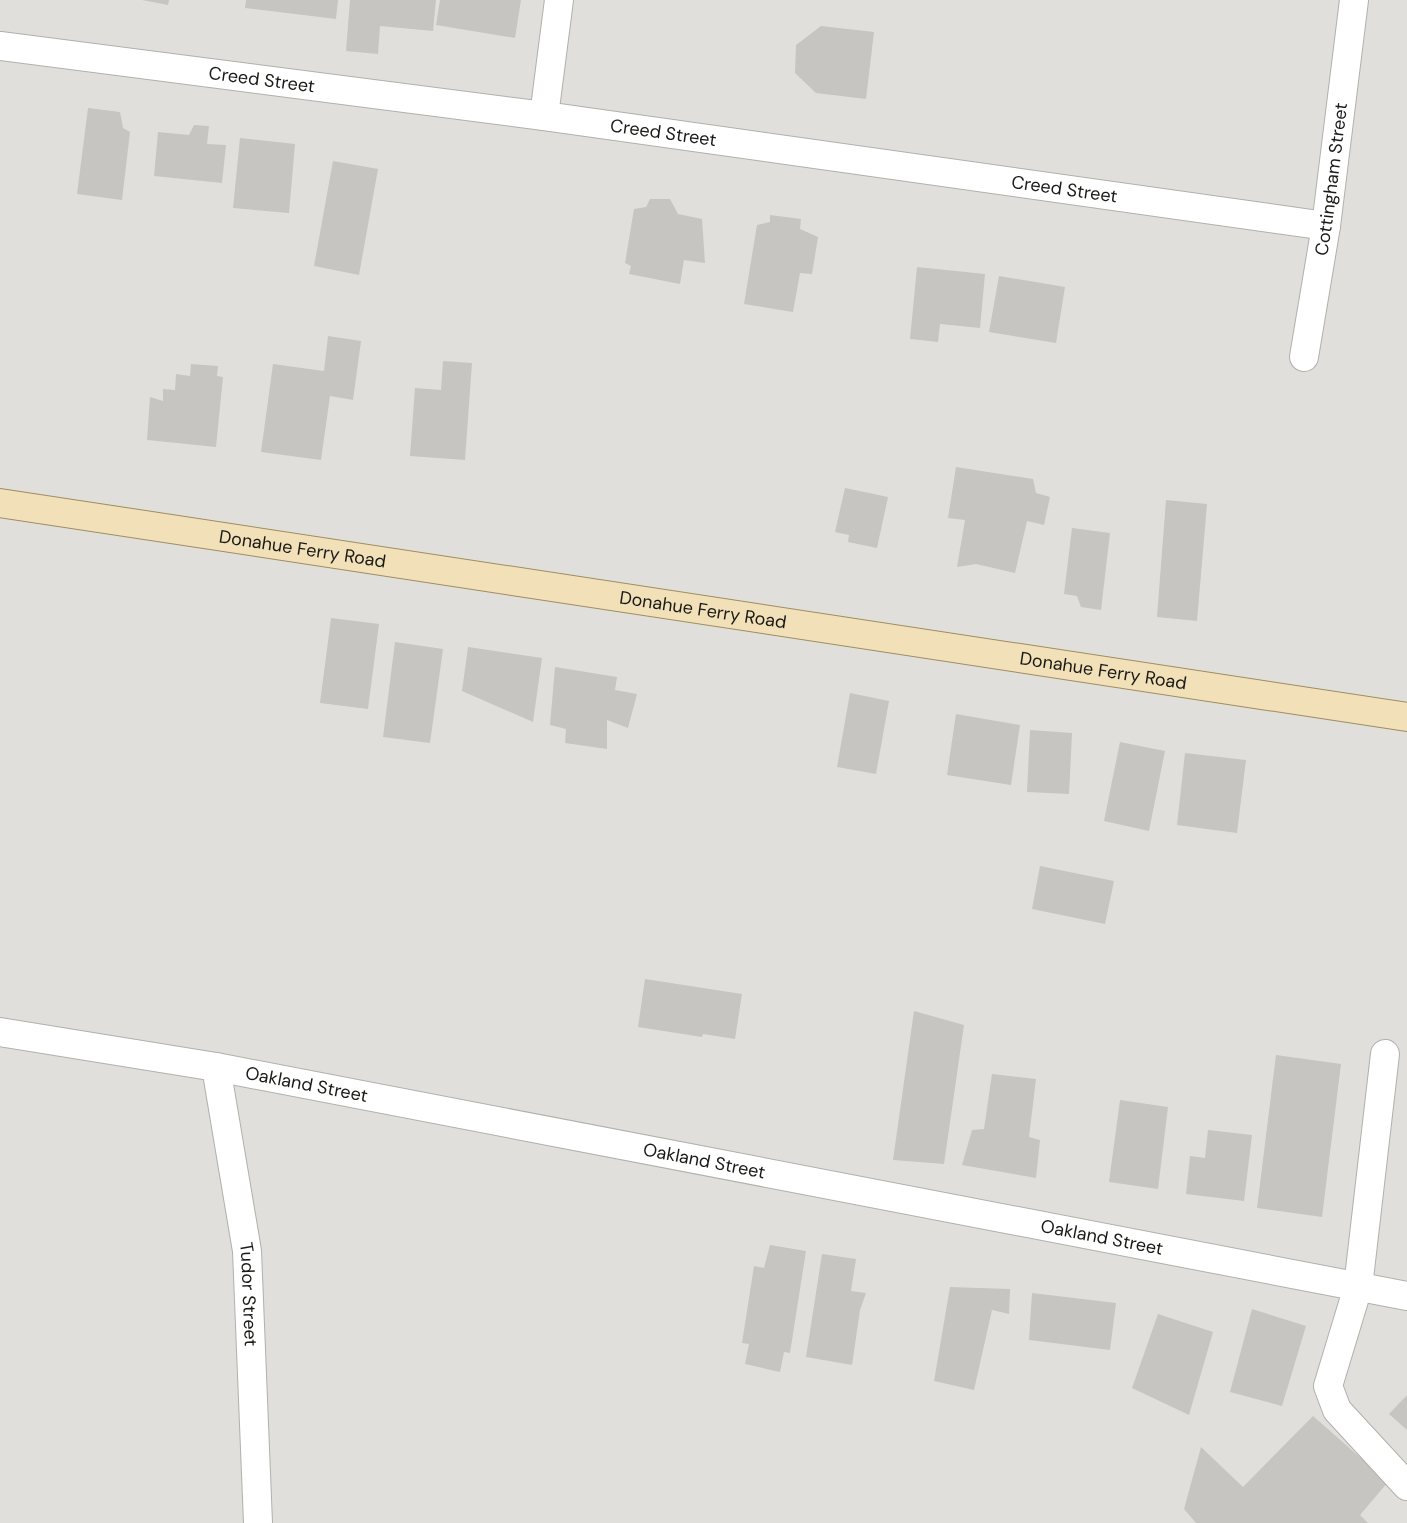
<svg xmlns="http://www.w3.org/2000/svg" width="1407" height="1523" font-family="'DM Sans',sans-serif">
<rect width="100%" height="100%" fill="#e1dfdb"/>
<g fill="#c7c5c1">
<polygon points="142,0 169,0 168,5"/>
<polygon points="246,0 338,0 336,19 245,8"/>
<polygon points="350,0 436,0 433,31 380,26 378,54 346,51"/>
<polygon points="440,0 521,0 515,38 436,25"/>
<polygon points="821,26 874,32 866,99 816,93 795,73 796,45"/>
<polygon points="88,108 120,112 123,128 130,132 122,200 77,194"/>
<polygon points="194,125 209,126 207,144 226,145 222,183 154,176 158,132 189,135"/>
<polygon points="240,138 295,144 289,213 233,208"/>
<polygon points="333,161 378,169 359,275 314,266"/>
<polygon points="650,199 670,199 678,214 702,219 705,263 684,260 680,284 629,274 631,266 625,263 634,209 646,207"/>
<polygon points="770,215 801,219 800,229 818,237 812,274 800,273 793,312 744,304 757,225 770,222"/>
<polygon points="917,267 985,274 980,328 940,324 938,342 910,339"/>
<polygon points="999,276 1065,287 1056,343 989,332"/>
<polygon points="328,336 361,341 353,400 330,396 321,460 261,452 273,364 324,371"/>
<polygon points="443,361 472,363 465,460 410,456 415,388 441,390"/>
<polygon points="191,364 218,366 217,376 223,377 216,447 147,440 150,397 163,401 163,389 175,390 176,374 190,376"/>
<polygon points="956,467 1033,479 1036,493 1050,497 1044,525 1027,521 1015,573 976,564 957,567 965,520 948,518"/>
<polygon points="845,488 888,497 877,548 848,542 849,535 835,532"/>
<polygon points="1166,500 1207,504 1197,621 1157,617"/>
<polygon points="1072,528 1110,533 1101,610 1081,607 1077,596 1064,594"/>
<polygon points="331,618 379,624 368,709 320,703"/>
<polygon points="395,642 443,649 430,743 383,737"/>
<polygon points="468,647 542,658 533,722 462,691"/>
<polygon points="555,667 617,677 615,690 637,694 628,728 607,720 607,749 565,743 566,729 550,725"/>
<polygon points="850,693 889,701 876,774 837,767"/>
<polygon points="956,714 1020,725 1011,785 947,775"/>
<polygon points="1030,730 1072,733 1069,794 1027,792"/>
<polygon points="1120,742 1165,751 1149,831 1104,821"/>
<polygon points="1185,753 1246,760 1237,833 1177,825"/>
<polygon points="1040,866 1114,881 1105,924 1032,909"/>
<polygon points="645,979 742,994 735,1039 703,1034 702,1037 638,1027"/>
<polygon points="914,1011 964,1025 944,1164 893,1160"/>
<polygon points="1276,1055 1341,1064 1322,1217 1257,1208"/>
<polygon points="992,1074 1036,1079 1029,1137 1040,1140 1036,1178 962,1165 972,1130 984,1129"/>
<polygon points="1120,1100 1168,1107 1158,1189 1109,1182"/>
<polygon points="1208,1130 1252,1135 1244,1201 1186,1194 1190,1156 1205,1158"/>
<polygon points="770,1245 806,1251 790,1353 784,1352 780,1372 745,1364 749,1344 742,1343 754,1266 764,1268"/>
<polygon points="822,1254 856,1259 851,1291 866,1293 860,1310 852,1365 806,1357"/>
<polygon points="950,1287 1010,1289 1009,1314 992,1310 974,1390 934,1381"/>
<polygon points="1032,1293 1116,1303 1110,1350 1029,1340"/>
<polygon points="1252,1309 1306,1326 1282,1406 1230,1392"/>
<polygon points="1158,1314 1213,1332 1189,1415 1132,1388"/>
<polygon points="1407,1395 1407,1430 1389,1414"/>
<polygon points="1313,1416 1388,1482 1360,1515 1368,1523 1196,1523 1184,1509 1201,1447 1243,1487"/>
</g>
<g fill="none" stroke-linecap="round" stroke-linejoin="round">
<g stroke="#b1b0ab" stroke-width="30">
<g id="minor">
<path id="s1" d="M0 46 544 116 1326 226"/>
<polyline points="544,116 559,0"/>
<path id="s2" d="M1304 357 1326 226 1354 0"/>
<path id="s3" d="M0 1032 216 1067 1407 1296"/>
<polyline points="1385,1054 1358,1287 1328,1386 1337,1410 1407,1486"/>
<path id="s4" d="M216 1067 247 1251 258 1523"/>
</g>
</g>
<g stroke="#9f8d60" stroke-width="30">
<g id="major">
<path id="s5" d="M0 503 1407 717"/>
</g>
</g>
<use href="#minor" stroke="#fff" stroke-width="28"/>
<use href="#major" stroke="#f1e0b8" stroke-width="28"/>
</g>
<g text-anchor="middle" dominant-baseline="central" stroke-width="4.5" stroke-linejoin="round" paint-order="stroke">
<g font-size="18" fill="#191917" stroke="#e1dfdb">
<text stroke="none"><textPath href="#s1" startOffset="264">Creed Street</textPath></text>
<text stroke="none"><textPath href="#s1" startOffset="669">Creed Street</textPath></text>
<text stroke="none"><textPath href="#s2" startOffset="180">Cottingham Street</textPath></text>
<text stroke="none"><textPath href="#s1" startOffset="1074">Creed Street</textPath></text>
<text stroke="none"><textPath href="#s5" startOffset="306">Donahue Ferry Road</textPath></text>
<text stroke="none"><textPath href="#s5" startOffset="711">Donahue Ferry Road</textPath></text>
<text stroke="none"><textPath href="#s5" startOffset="1116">Donahue Ferry Road</textPath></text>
<text stroke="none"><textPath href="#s3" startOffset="311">Oakland Street</textPath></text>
<text stroke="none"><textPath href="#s3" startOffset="716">Oakland Street</textPath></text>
<text stroke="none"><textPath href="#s3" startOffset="1121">Oakland Street</textPath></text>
<text stroke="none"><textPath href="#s4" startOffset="230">Tudor Street</textPath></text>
</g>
</g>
</svg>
